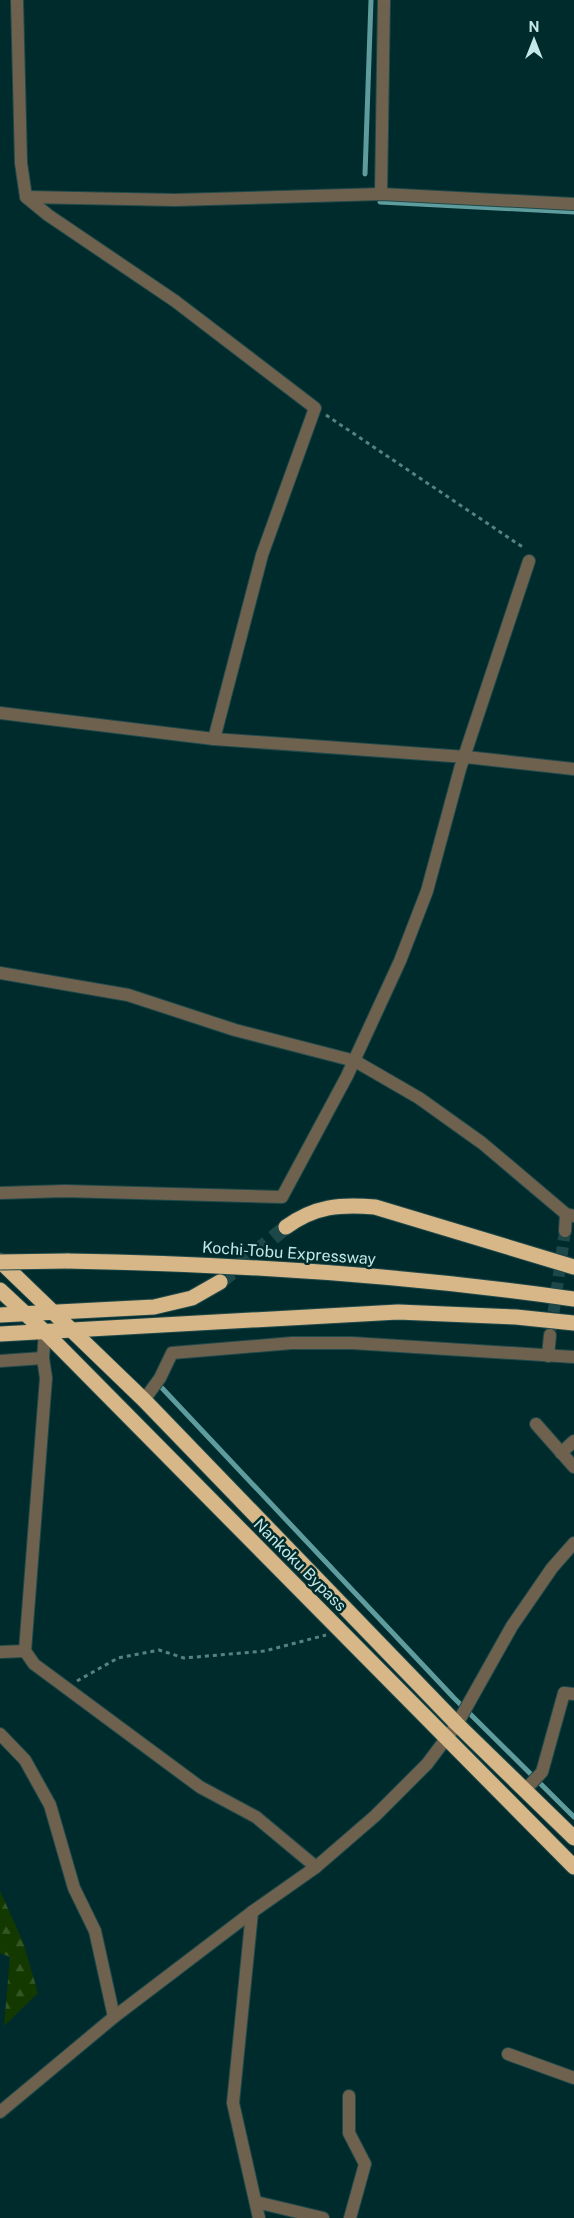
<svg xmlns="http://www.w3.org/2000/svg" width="574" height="2218" font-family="'Public Sans',sans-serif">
<defs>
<pattern id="forest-firs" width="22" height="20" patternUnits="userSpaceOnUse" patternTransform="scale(1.25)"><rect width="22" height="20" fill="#133900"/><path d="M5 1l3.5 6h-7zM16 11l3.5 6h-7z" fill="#345625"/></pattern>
</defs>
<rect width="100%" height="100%" fill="#002b2c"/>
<polygon fill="url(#forest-firs)" points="0,1891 23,1942 38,1993 4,2026 10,1957 0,1953"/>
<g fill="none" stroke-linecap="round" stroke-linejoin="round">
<g stroke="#5e9c9e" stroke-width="5">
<polyline points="365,174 371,0"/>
<polyline points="380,202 574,212"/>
<polyline points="162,1388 454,1698 574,1817"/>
</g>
<polyline stroke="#1d4748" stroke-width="12" stroke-dasharray="12 6" stroke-linecap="butt" points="551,1330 565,1231"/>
<polyline stroke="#1d4748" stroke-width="15" stroke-dasharray="15 8" stroke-linecap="butt" points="220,1282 286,1227"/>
<g stroke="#1f494a" stroke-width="14">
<g id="minor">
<polyline points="17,0 21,163 26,197 48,215 175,301 315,408 262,555 214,739"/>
<polyline points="381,194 384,0"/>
<polyline points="26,197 175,200 381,194 574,204"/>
<polyline points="0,713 214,739 466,757 574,769"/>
<polyline points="0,973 128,995 235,1030 355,1061 419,1098 482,1143 566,1214 574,1216"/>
<polyline points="0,1193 65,1191 282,1197 347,1076 400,961 427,891 460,769 529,561"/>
<polyline points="565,1231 566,1214"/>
<polyline points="548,1356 550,1335"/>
<polyline points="0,1361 43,1358 45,1332"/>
<polyline points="144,1400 160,1378 172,1353 292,1343 352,1343 574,1357"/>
<polyline points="536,1424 574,1467"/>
<polyline points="561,1453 574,1441"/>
<polyline points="25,1651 34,1664 200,1787 256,1817 316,1867"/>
<polyline points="0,1652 25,1651 46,1378 43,1358"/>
<polyline points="0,1734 25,1760 50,1805 74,1888 95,1931 114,2017"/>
<polyline points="525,1790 542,1772 564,1693 574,1694"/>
<polyline points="252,1912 233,2103 259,2218"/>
<polyline points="508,2054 574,2078"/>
<polyline points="349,2096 349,2133 365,2164 350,2218"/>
<polyline points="0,2112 114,2017 252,1912 316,1867 375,1816 427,1764 457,1724 512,1626 552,1568 574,1543"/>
<polyline points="256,2202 323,2218"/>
</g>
</g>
<g stroke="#1f494a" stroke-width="17">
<g id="highway">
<path d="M286 1227C315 1206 340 1204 375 1207L574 1267"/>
<polyline points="0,1261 144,1400 457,1724 574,1838"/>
<path d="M67 1261C237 1264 406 1275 574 1299"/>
<polyline points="0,1290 45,1332 574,1867"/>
<polyline points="0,1315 154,1307 192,1298 220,1282"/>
<polyline points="0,1334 398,1312 516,1317 574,1323"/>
</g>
</g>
<g stroke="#598182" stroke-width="3" stroke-dasharray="4 4" stroke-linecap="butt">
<polyline points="326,415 524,548"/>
<polyline points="77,1681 118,1658 159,1650 184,1658 265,1651 326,1635"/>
</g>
<use href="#minor" stroke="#6e624f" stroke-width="12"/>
<use href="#highway" stroke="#d7b787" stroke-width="15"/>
<g stroke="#1f494a" stroke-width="17" stroke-linecap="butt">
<polyline id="highway-bridge" points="0,1262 67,1261"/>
</g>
<use href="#highway-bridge" stroke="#d7b787" stroke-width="15"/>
</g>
<g text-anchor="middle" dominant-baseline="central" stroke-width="5" stroke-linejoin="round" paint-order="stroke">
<g font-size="16" fill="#c4e7e8" stroke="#002b2c">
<text transform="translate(289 1253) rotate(4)">Kochi-Tobu Expressway</text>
<text transform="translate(300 1565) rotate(45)">Nankoku Bypass</text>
</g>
</g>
<g transform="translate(534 40)" stroke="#002b2c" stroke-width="4" paint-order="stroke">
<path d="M0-4L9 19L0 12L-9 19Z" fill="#c4e7e8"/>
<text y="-8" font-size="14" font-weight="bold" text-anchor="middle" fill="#c4e7e8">N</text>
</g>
</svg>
